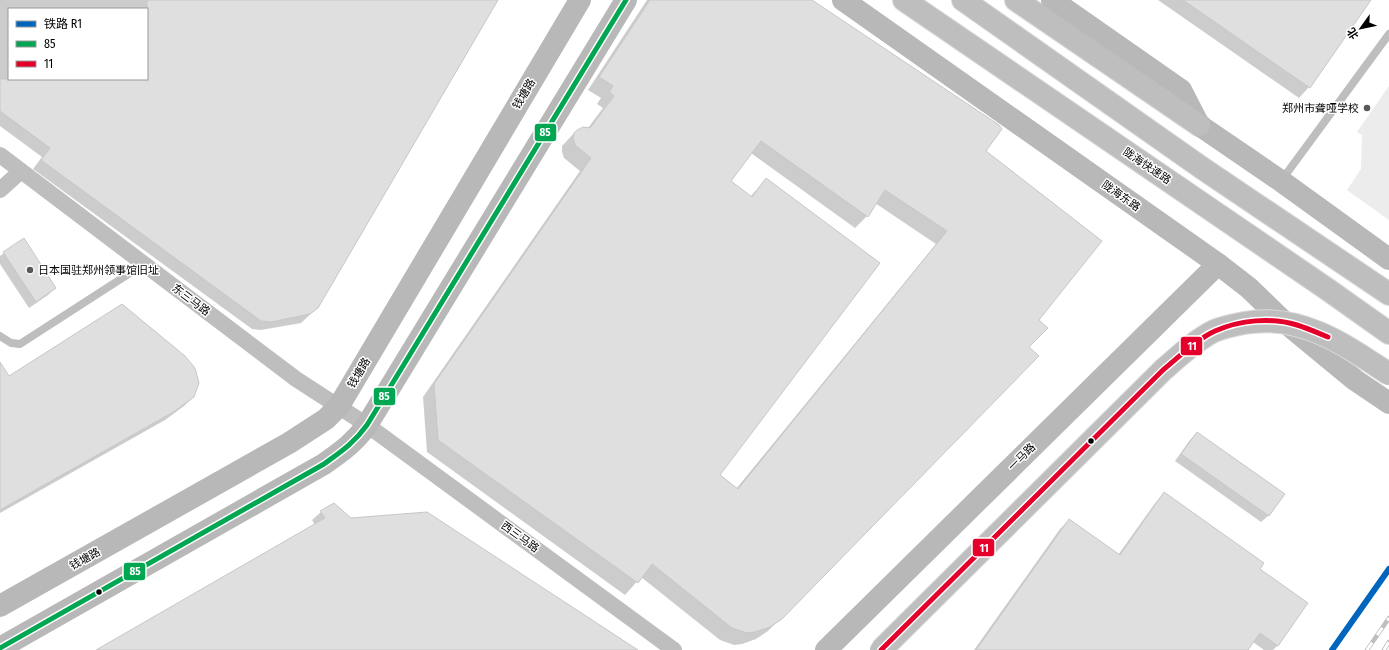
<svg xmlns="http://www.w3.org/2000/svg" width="1389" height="650" font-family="'Fira Sans Condensed','Noto Sans SC',sans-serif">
<rect width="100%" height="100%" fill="#fff"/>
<polygon fill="#ececec" points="1389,86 1389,220 1347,190 1361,169 1362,135 1357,132"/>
<g fill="#0003" fill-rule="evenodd">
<path d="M0 0H497L317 308 301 323 261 330 252 329 33 169 42 157 0 126ZM9 9H147V79H9Z"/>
<path d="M647 0H810L984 151 1037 320 1028 347 1038 356 768 631 756 639 742 644 734 645 720 640 641 577 625 595 427 452 423 397 580 171 564 158 562 152V146L577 130 588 128 603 108 597 104 601 98 588 90ZM751 153 855 228 867 216 875 203 936 244 736 489 718 475 766 179 750 197 730 182Z"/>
<polygon points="1158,0 1370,0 1309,87 1299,98"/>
<polygon points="4,253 55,288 48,295 29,308 0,264 0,256"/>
<polygon points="0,364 8,377 193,397 184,406 165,420 0,513"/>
<polygon points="1197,433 1283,494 1268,516 1261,522 1175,461 1190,440"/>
<polygon points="1164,494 1259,569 1278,645 1273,650 1264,650 1253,642 1247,650 974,650 1060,529 1069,520 1118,555 1156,502"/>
<polygon points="321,512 351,519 636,650 98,650 315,525 312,520"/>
</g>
<g fill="#dfdfdf" stroke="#c7c7c7" fill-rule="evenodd">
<polygon points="147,0 498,0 318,308 310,314 271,322 261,321 41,160 50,148 0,111 0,79 147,79"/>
<path d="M650 0H812L999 125 1002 129 986 151 1102 241 1039 320 1048 328 1029 347 1039 356 782 619 770 627 755 632 747 633 732 628 652 564 638 583 438 440 434 384 591 158 576 146 573 139 574 133 577 130 583 127 590 128 614 96 609 92 613 86 599 77ZM761 141 868 217 885 190 947 231 738 489 720 475 880 263 766 178 752 197 731 181Z"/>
<polygon points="1183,0 1371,0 1310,88"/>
<polygon points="24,238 56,288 36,302 3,252"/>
<polygon points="122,304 185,356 195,368 199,383 194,397 175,411 0,510 0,362 9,376"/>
<polygon points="1197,432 1285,494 1269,516 1181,454"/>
<polygon points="1164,492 1264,563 1260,569 1308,603 1278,646 1260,633 1248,650 976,650 1069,519 1120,555"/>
<polygon points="334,503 351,518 427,512 638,650 96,650 325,518 320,511"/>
</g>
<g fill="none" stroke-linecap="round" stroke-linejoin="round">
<g stroke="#dbdbdb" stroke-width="24">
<g id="highway">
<polyline points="904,0 1327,289 1389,333"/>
<polyline points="963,0 1202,168 1389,294"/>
<polyline points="1016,0 1199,125"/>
</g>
</g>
<g stroke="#bebebe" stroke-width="8">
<polyline points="1281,181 1389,34"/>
<polyline points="0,336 11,343 20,344 144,264"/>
</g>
<g stroke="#bebebe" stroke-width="16">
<polyline points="0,155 296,379 367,425 674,650"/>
<polyline points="0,190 21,171"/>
</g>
<g stroke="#b8b8b8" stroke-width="22">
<polyline points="843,0 1218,264 1249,288 1281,319 1355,380 1389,403"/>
<polyline points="1052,0 1181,90 1199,125 1281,181 1389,259"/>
<polyline points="0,606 289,443 326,419 339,406 580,0"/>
<path d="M0 648 324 464C342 451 354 443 367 425L626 0"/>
<polyline points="826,650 1218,264"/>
</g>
<use href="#highway" stroke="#bebebe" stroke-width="22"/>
<g stroke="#bebebe" stroke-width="4.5">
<g id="rail">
<polyline points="1332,650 1389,569"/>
<polyline points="1367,650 1389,618"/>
<polyline points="1384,650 1389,642"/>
</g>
</g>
<use href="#rail" stroke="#fff" stroke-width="3" stroke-dasharray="9" stroke-linecap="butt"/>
<g stroke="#dbdbdb" stroke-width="24" stroke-linecap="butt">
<path id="highway-bridge" d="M881 650 1163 370C1179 356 1196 340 1214 331 1223 327 1234 325 1244 323 1300 313 1344 344 1389 374"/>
</g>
<use href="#highway-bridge" stroke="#bebebe" stroke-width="22"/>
<g stroke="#fff" stroke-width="8">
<path id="bus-1" d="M0 648 324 464C342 451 354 443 367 425L626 0"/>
</g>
<g stroke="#fff" stroke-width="8">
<path id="bus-2" d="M881 650 1163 370C1179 357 1197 339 1215 331 1240 320 1271 317 1297 325 1307 328 1318 333 1328 337"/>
</g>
<use href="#bus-1" stroke="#00a651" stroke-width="5"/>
<use href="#bus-2" stroke="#e4002b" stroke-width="5"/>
<g stroke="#fff" stroke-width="9">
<polyline id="rail-1" points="1332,650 1389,569"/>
</g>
<use href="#rail-1" stroke="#0065bd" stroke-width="6"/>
</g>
<g fill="#595959" stroke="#fff" stroke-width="1.5">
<circle cx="1367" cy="108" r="4"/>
<circle cx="30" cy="270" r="4"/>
</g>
<g fill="#000" stroke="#fff" stroke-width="1.5">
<circle cx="1091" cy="441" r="3.5"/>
<circle cx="99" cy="592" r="3.5"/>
</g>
<g text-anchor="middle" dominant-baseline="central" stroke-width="3" stroke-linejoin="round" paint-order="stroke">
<g font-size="11" fill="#000" stroke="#fff">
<text transform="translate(524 94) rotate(-59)">钱塘路</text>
<text transform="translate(1147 166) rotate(34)">陇海快速路</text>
<text transform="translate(1121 196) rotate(35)">陇海东路</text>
<text transform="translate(191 300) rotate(37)">东三马路</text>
<text transform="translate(359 373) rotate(-59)">钱塘路</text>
<text transform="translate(1022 457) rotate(-45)">一马路</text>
<text transform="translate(520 537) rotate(36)">西三马路</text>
<text transform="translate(85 559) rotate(-29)">钱塘路</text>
</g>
<g font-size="11" fill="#000" stroke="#fff" text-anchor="end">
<text x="1359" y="108">郑州市聋哑学校</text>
<text x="38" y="270" text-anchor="start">日本国驻郑州领事馆旧址</text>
</g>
</g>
<g stroke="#fff" stroke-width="1.5">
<rect x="534" y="123" width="23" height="19" rx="4" fill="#00a651"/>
<rect x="1180" y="336" width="23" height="20" rx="4" fill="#e4002b"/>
<rect x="373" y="387" width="23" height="19" rx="4" fill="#00a651"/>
<rect x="972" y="538" width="23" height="19" rx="4" fill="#e4002b"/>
<rect x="123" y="562" width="23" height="19" rx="4" fill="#00a651"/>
</g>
<g font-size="11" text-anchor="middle" font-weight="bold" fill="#fff">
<text x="545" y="136">85</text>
<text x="1192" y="350">11</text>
<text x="384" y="400">85</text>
<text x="984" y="552">11</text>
<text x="135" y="575">85</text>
</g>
<rect x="8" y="8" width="140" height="72" fill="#ffffff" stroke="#999999"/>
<rect x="16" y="21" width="20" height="6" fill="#0065bd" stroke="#999999"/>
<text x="44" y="28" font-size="12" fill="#000000">铁路 R1</text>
<rect x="16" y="41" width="20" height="6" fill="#00a651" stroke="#999999"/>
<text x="44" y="48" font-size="12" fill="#000000">85</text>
<rect x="16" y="61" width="20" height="6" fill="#e4002b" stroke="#999999"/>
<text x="44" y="68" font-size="12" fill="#000000">11</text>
<g transform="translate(1361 28) rotate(237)" stroke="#ffffff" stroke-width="3" paint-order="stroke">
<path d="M0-3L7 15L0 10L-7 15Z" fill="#000000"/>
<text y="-6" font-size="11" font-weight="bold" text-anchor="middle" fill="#000000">北</text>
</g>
</svg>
